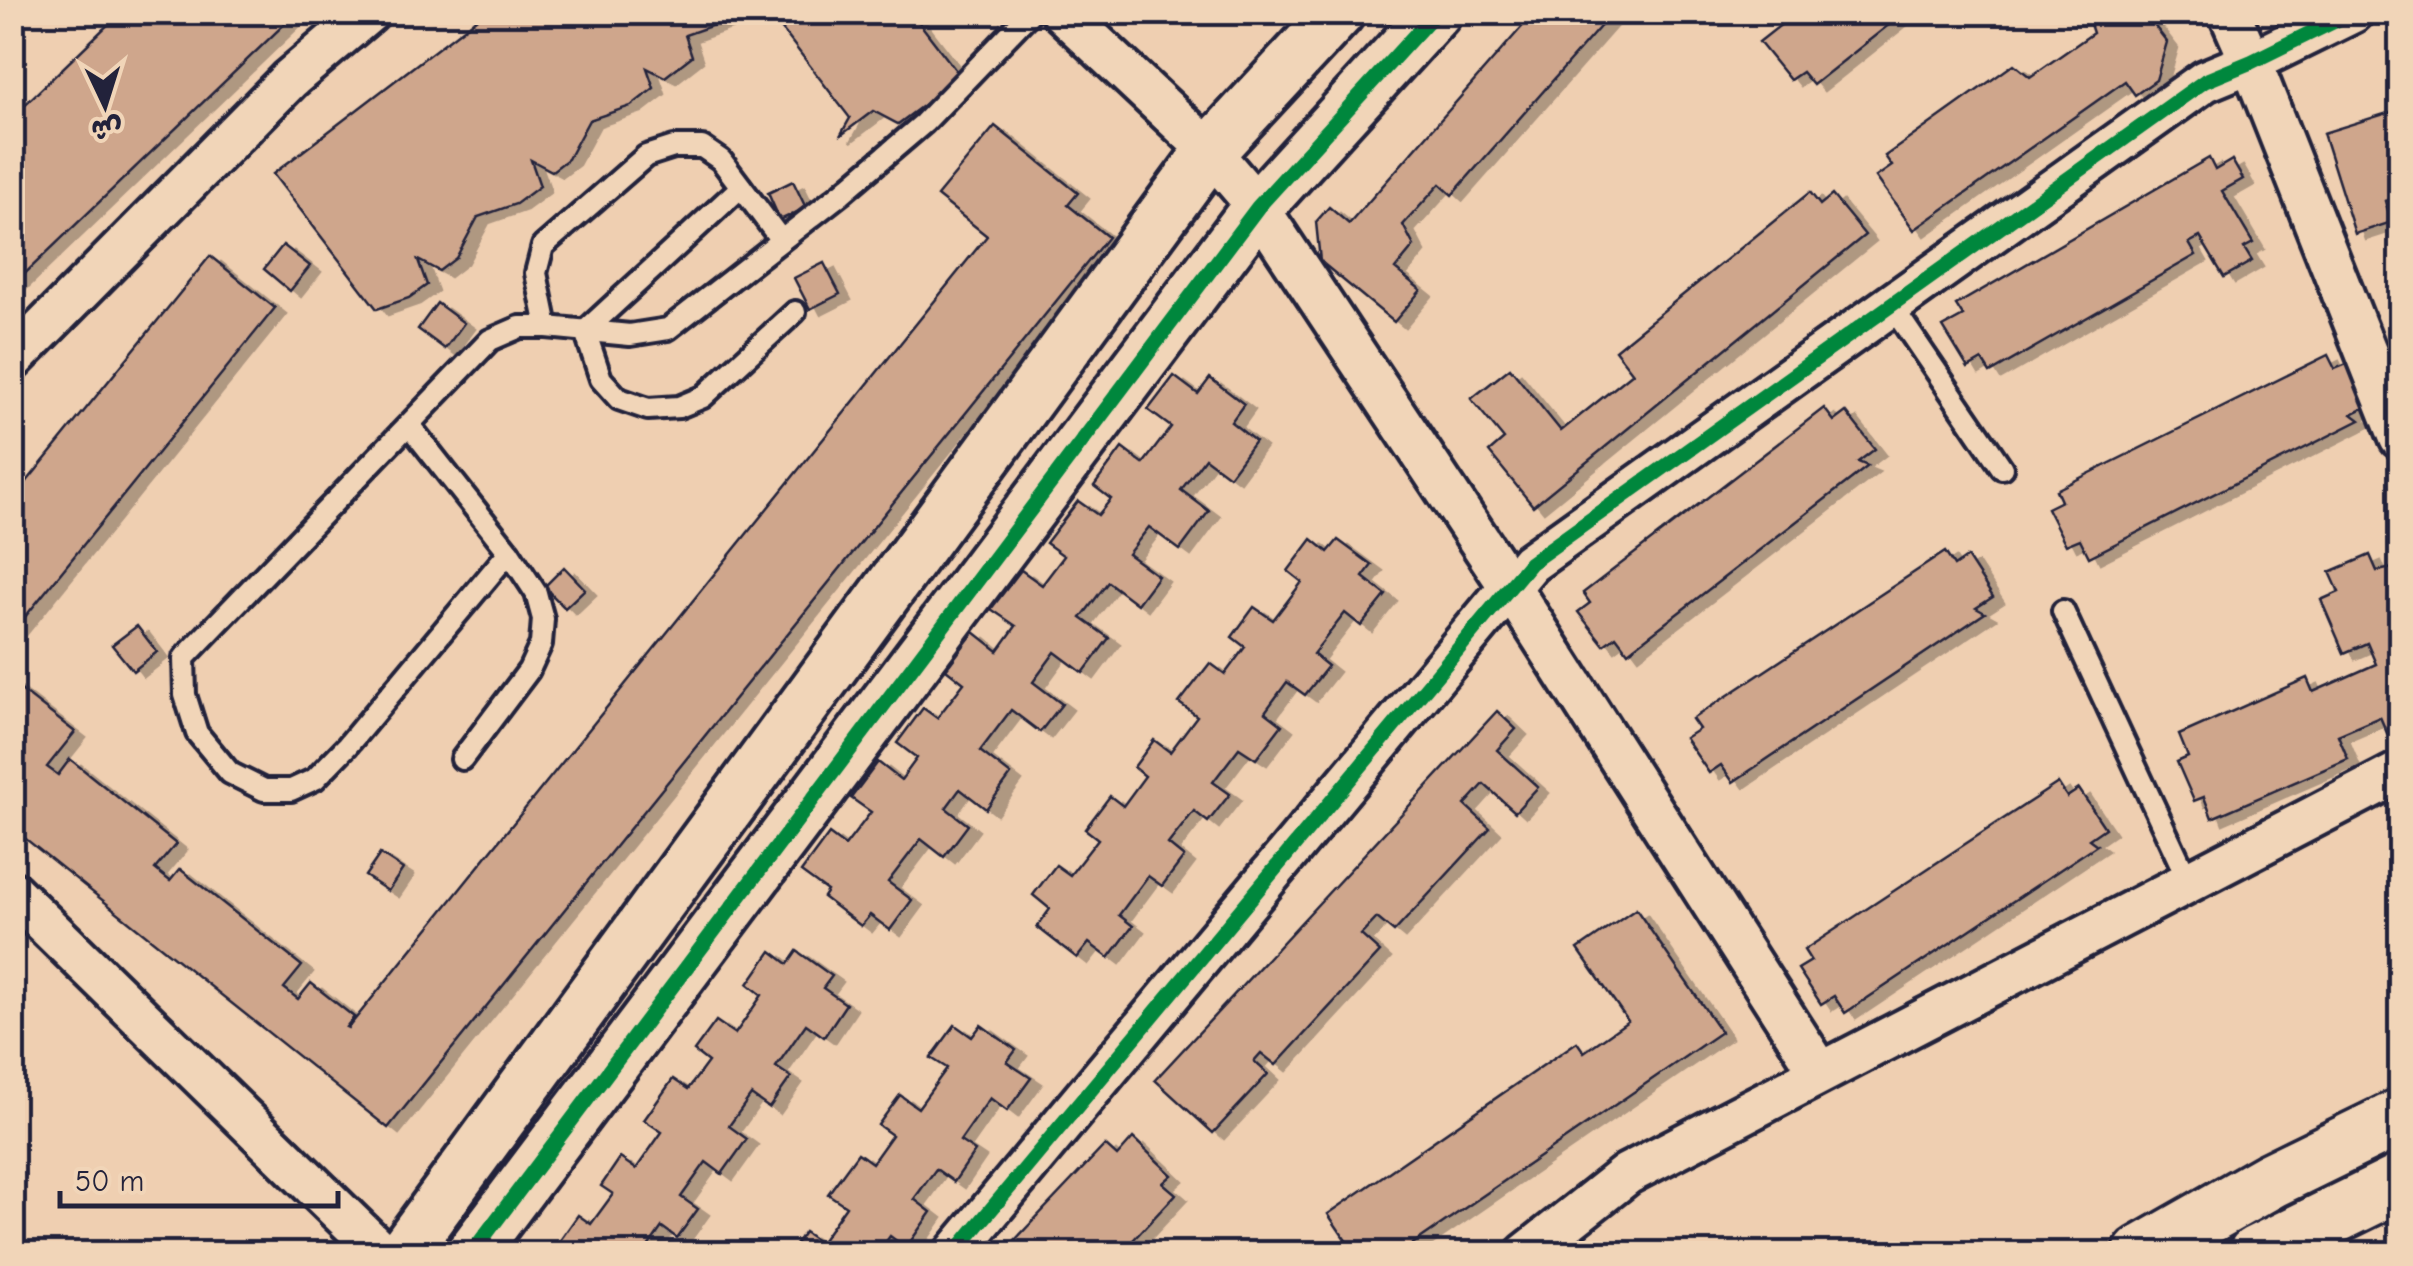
<svg xmlns="http://www.w3.org/2000/svg" width="2413" height="1266" font-family="'Comic Neue','Playpen Sans Arabic',sans-serif">
<defs>
<filter id="shadow"><feDropShadow dx="11" dy="6" stdDeviation="0" flood-color="#0004"/></filter>
</defs>
<rect width="100%" height="100%" fill="#efcfb1"/>
<filter id="ink" filterUnits="userSpaceOnUse"><feTurbulence type="fractalNoise" baseFrequency=".01" numOctaves="2"/><feDisplacementMap in="SourceGraphic" scale="20" xChannelSelector="R" yChannelSelector="G"/><feConvolveMatrix kernelMatrix="1 2 1 2 8 2 1 2 1" color-interpolation-filters="sRGB"/></filter>
<g filter="url(#ink)">
<g fill="#cfa68c" stroke="#22223b" stroke-width="2.5" filter="url(#shadow)">
<polygon points="121,12 297,12 12,286 12,117"/>
<polygon points="485,12 751,12 685,35 692,56 665,77 647,68 654,88 631,106 589,120 568,159 552,171 531,160 540,186 516,204 478,217 456,258 439,271 418,260 427,285 409,298 377,309 273,174"/>
<polygon points="755,12 911,12 961,77 898,124 873,111 840,136 850,118 778,24"/>
<polygon points="1535,12 1613,12 1452,195 1440,184 1403,225 1414,246 1395,269 1421,290 1394,322 1320,261 1316,222 1329,207 1349,224"/>
<polygon points="1797,12 1905,12 1813,85 1802,72 1790,80 1759,42"/>
<polygon points="2086,12 2144,12 2167,42 2156,80 2135,95 2125,81 1914,230 1876,177 1892,166 1885,156 2014,64 2030,77 2093,33"/>
<polygon points="2394,111 2400,133 2400,196 2385,201 2392,222 2355,234 2323,133"/>
<polygon points="995,126 1078,193 1068,205 1108,237 388,1128 12,828 12,683 75,732 47,767 58,775 70,759 176,844 155,869 170,881 180,869 302,966 284,988 298,999 311,983 354,1017 346,1027 348,1028 987,236 937,196"/>
<polygon points="2209,158 2215,170 2232,160 2243,179 2222,191 2253,243 2244,248 2252,261 2224,277 2200,237 2189,243 2196,255 1990,373 1982,360 1968,368 1943,327 1963,316 1956,305"/>
<polygon points="793,181 806,208 780,220 768,193"/>
<polygon points="1810,192 1820,205 1832,195 1865,235 1533,506 1489,452 1504,439 1471,399 1510,368 1561,431 1633,373 1615,350"/>
<polygon points="283,245 310,266 290,291 264,269"/>
<polygon points="210,256 275,308 12,633 12,500"/>
<polygon points="824,263 840,294 810,309 794,278"/>
<polygon points="437,303 464,323 445,349 418,329"/>
<polygon points="2328,355 2335,369 2349,363 2370,405 2352,414 2360,420 2089,557 2080,539 2066,545 2047,508 2061,501 2056,490"/>
<polygon points="1174,376 1198,394 1210,378 1244,404 1231,422 1255,441 1229,476 1205,458 1181,490 1209,511 1180,550 1149,527 1128,554 1158,576 1137,604 1108,582 1081,618 1109,638 1083,673 1055,652 1033,682 1062,704 1040,732 1011,710 980,751 1011,775 986,809 960,789 946,808 968,825 944,857 921,839 888,882 912,900 890,930 870,915 861,926 823,897 827,891 801,872 829,834 845,846 871,812 851,798 878,762 901,780 917,758 897,743 923,708 937,718 964,683 946,669 974,632 998,651 1016,626 991,609 1021,570 1042,585 1064,556 1046,543 1078,501 1098,515 1111,499 1094,486 1122,448 1143,464 1171,427 1148,410"/>
<polygon points="1824,408 1834,421 1846,412 1875,449 1858,462 1868,466 1628,652 1616,636 1604,645 1578,612 1590,603 1583,593"/>
<polygon points="1312,539 1328,552 1338,540 1372,565 1363,577 1386,595 1361,626 1345,613 1313,654 1328,666 1305,695 1287,682 1265,712 1282,725 1256,759 1239,748 1213,782 1230,794 1208,822 1194,811 1168,844 1184,857 1162,886 1148,876 1119,915 1133,926 1109,958 1089,943 1077,958 1037,927 1050,909 1033,895 1056,865 1070,875 1098,839 1085,829 1110,796 1123,806 1145,776 1134,767 1154,740 1170,752 1197,716 1179,703 1210,663 1225,674 1245,647 1232,637 1254,607 1273,620 1302,582 1288,571"/>
<polygon points="1945,552 1954,566 1967,557 1993,597 1976,608 1985,613 1733,782 1721,765 1709,773 1685,738 1699,729 1692,719"/>
<polygon points="2370,555 2377,571 2393,568 2400,586 2400,727 2387,733 2380,717 2338,735 2348,759 2212,818 2204,797 2194,801 2177,762 2188,757 2179,735 2307,678 2313,692 2376,664 2367,643 2344,653 2321,600 2339,592 2330,572"/>
<polygon points="564,567 585,589 565,608 544,587"/>
<polygon points="137,626 157,652 133,671 112,645"/>
<polygon points="1497,711 1516,729 1497,750 1538,787 1515,812 1484,784 1465,805 1490,828 1394,932 1377,918 1361,935 1380,952 1276,1065 1261,1053 1254,1061 1268,1074 1213,1133 1155,1080"/>
<polygon points="2058,783 2067,797 2079,789 2105,828 2089,839 2097,845 1845,1013 1834,996 1821,1004 1798,969 1811,961 1804,950"/>
<polygon points="380,854 403,869 388,891 365,876"/>
<polygon points="1636,909 1721,1032 1398,1254 1355,1254 1328,1214 1577,1042 1584,1052 1628,1021 1578,949"/>
<polygon points="771,951 788,964 797,951 832,976 823,988 846,1004 824,1037 806,1024 776,1067 791,1077 769,1108 751,1095 729,1126 747,1139 722,1174 706,1162 681,1197 698,1209 677,1238 662,1227 643,1254 560,1254 554,1249 578,1215 591,1224 613,1194 601,1186 620,1158 636,1169 662,1132 644,1120 673,1079 688,1089 708,1062 694,1051 716,1021 735,1034 762,995 748,984"/>
<polygon points="955,1025 972,1037 981,1025 1016,1050 1007,1062 1031,1078 1007,1111 990,1098 960,1141 975,1151 954,1182 936,1169 914,1199 931,1212 906,1248 890,1236 877,1254 789,1254 804,1232 820,1243 846,1206 828,1194 858,1153 872,1163 892,1135 878,1125 900,1095 918,1108 947,1068 931,1058"/>
<polygon points="1133,1138 1172,1175 1163,1183 1176,1194 1120,1254 1030,1254 1015,1240 1105,1145 1117,1156"/>
</g>
<g fill="none" stroke-linecap="round" stroke-linejoin="round">
<g stroke="#22223b" stroke-width="28">
<g id="service">
<polyline points="741,187 585,331 601,379 619,399 648,409 679,407 703,397 795,312"/>
<polyline points="1891,305 2002,468"/>
<polyline points="547,327 536,273 543,246 646,156 674,147 702,147 721,160 781,240"/>
<polyline points="409,425 509,552 536,593 543,619 541,644 529,670 462,759"/>
<polyline points="509,552 347,746 315,779 291,790 264,790 230,773 197,733 185,695 184,658 490,340 520,327 547,327 630,335 668,329 842,193 924,123 1031,12"/>
<polyline points="2063,611 2189,882"/>
</g>
</g>
<g stroke="#22223b" stroke-width="48">
<g id="minor">
<polyline points="1062,12 1210,151 1258,207 1510,587 1820,1072"/>
<polyline points="2229,12 2251,62 2400,438"/>
<polyline points="12,360 290,79 369,12"/>
<polyline points="12,892 383,1254"/>
<polyline points="954,1254 1530,563 2205,81 2251,62 2353,12"/>
<polyline points="1526,1254 1627,1174 2400,772"/>
</g>
</g>
<g stroke="#22223b" stroke-width="58">
<g id="tertiary">
<polyline points="402,1254 1210,151 1339,12"/>
<polyline points="471,1254 1258,207 1436,12"/>
</g>
</g>
<g stroke="#22223b" stroke-width="62">
<g id="secondary">
<polyline points="2141,1254 2271,1180 2400,1117"/>
<polyline points="2256,1254 2400,1183"/>
</g>
</g>
<use href="#service" stroke="#f1d5b8" stroke-width="20"/>
<use href="#minor" stroke="#f1d5b8" stroke-width="40"/>
<use href="#tertiary" stroke="#f1d5b8" stroke-width="50"/>
<use href="#secondary" stroke="#f1d5b8" stroke-width="55"/>
<g stroke="#f1d5b8" stroke-width="21">
<g id="cycleway">
<polyline points="471,1254 1258,207 1436,12"/>
<polyline points="954,1254 1530,563 2205,81 2251,62 2353,12"/>
</g>
</g>
<use href="#cycleway" stroke="#00873e" stroke-width="15"/>
</g>
</g>
<rect width="2413" height="1266" fill="none" stroke="#f1d5b8" stroke-width="50"/>
<rect x="25" y="25" width="2363" height="1216" fill="none" stroke="#22223b" stroke-width="4" filter="url(#ink)"/>
<g transform="translate(105 105) rotate(176)" stroke="#f1d5b8" stroke-width="8" paint-order="stroke">
<path d="M0-8L18 38L0 25L-18 38Z" fill="#22223b"/>
<text y="-15" font-size="28" font-weight="bold" text-anchor="middle" fill="#22223b">ش</text>
</g>
<path d="M60 1191v15h278v-15" fill="none" stroke="#22223b" stroke-width="5"/>
<text x="75" y="1191" font-size="30" fill="#22223b" stroke="#f1d5b8" stroke-width="8" paint-order="stroke">50 m</text>
</svg>
